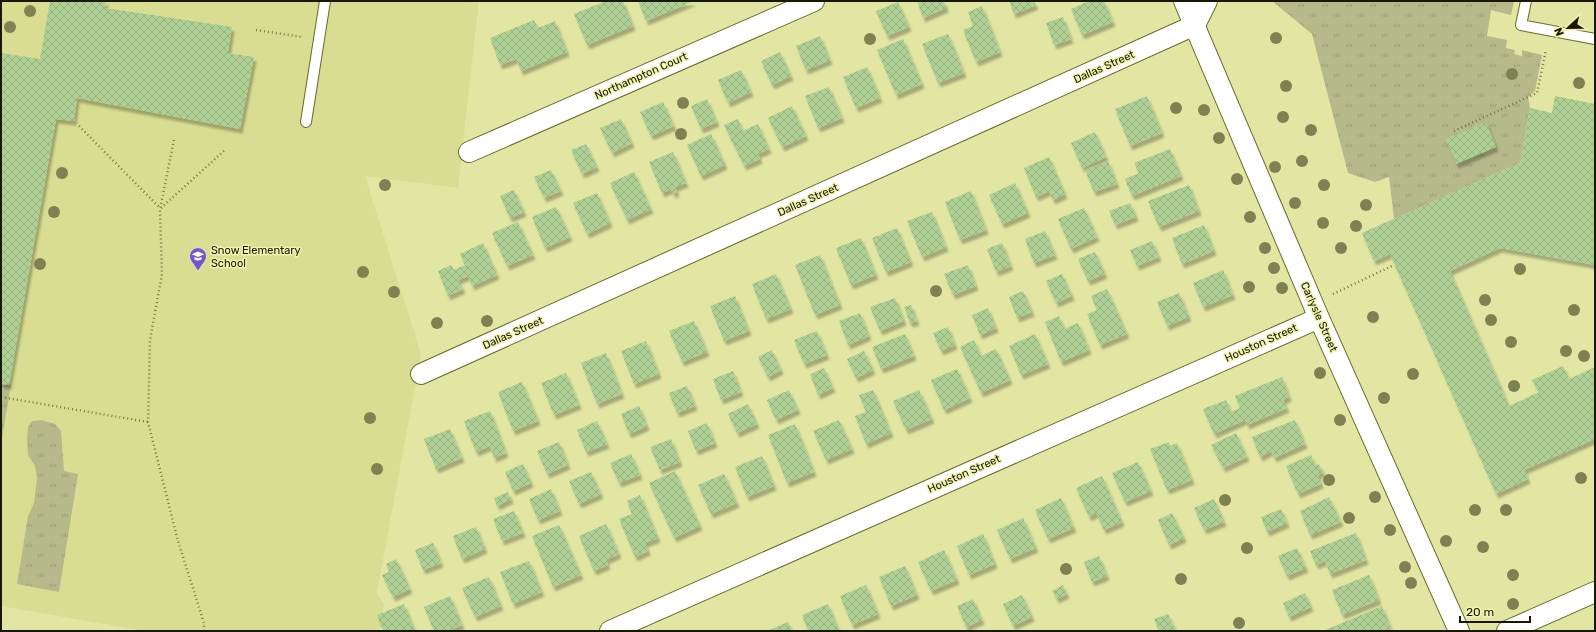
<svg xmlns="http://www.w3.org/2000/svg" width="1596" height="632" font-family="Rubik,sans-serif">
<defs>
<pattern id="grass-tufts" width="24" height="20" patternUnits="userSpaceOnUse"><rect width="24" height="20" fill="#b6b98a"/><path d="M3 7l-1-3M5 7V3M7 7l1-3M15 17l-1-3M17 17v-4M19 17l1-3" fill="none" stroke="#9c9e75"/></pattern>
<pattern id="building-cross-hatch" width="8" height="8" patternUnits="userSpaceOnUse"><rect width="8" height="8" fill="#afd094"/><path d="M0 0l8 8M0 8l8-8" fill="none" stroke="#96b27e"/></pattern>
<filter id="shadow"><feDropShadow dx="2.5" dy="4.5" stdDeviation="1" flood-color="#0004"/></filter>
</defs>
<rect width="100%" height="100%" fill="#e2e6a2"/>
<polygon fill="#d9dd91" points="1,1 479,1 458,188 365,176 421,354 377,593 384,604 380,631 144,631 1,606"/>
<g fill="url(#grass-tufts)">
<polygon points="1272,1 1514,1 1511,15 1491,10 1487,36 1507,40 1506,48 1515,50 1514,54 1522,56 1522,50 1542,55 1535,91 1528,97 1530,108 1520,163 1394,219 1389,177 1375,182 1348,173 1312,34"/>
<polygon points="1,382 11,384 1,444"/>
<polygon points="42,420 55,424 61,431 64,471 78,474 59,592 17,584 28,516 34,503 37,478 35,466 28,455 27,439 28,427 32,421"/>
</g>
<g fill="url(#building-cross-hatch)" filter="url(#shadow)">
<polygon points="50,1 106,1 105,8 232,27 228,53 254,57 240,129 77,98 74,121 56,119 9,385 1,384 1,53 40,59"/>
<polygon points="606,1 623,1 633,26 587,45 574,14"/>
<polygon points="638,1 694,1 646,21"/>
<polygon points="917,1 944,1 946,8 923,18"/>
<polygon points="1009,1 1034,1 1036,5 1014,14"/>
<polygon points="1089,1 1104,1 1113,22 1082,35 1071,9"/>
<polygon points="898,2 909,27 887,36 876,11"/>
<polygon points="982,6 1000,52 976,62 963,30 973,26 968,12"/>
<polygon points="1063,17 1071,39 1054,45 1046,23"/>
<polygon points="534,20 538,28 555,21 567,52 521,71 516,59 500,65 490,38"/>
<polygon points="948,34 964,73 938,83 922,44"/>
<polygon points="820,36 830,60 806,70 796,46"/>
<polygon points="903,39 922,84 896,95 877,50"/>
<polygon points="780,52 791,76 772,85 761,61"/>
<polygon points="867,67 880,98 856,108 843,77"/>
<polygon points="741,70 751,92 728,103 718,80"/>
<polygon points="829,87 842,118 818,128 805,96"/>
<polygon points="1147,96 1162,133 1130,146 1115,109"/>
<polygon points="1555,96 1595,104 1595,265 1500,248 1450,271 1509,406 1539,392 1532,380 1563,366 1569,379 1595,367 1595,439 1524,470 1528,479 1496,494 1390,254 1374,261 1362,233 1520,163 1530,108 1552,113"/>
<polygon points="707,99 717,122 701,129 691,106"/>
<polygon points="663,102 674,126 651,136 640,112"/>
<polygon points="792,106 806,136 782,147 768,118"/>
<polygon points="621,119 632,143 612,153 600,128"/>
<polygon points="738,119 743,131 758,124 769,149 758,154 760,159 744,166 724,125"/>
<polygon points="1486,122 1496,147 1456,164 1446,139"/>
<polygon points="1095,132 1106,157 1082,168 1071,143"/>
<polygon points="711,134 725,165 701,176 687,145"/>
<polygon points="586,144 597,167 582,174 571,150"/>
<polygon points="1170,149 1181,176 1132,196 1125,179 1139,173 1134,163"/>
<polygon points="673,152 686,183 675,187 677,192 673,194 671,189 662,193 649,162"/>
<polygon points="1049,157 1065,194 1053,200 1049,191 1036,197 1024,168"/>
<polygon points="1108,161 1117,184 1094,192 1085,170"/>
<polygon points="551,170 561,191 544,198 534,177"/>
<polygon points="634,172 651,209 627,220 610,183"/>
<polygon points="1015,183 1028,213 1002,224 989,195"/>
<polygon points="1189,185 1199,211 1159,227 1148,201"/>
<polygon points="514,190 524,212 510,218 500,196"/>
<polygon points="971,191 986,230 960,240 945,202"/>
<polygon points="597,193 610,223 587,234 573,203"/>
<polygon points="1130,203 1136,217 1115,225 1109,211"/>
<polygon points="556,207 570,237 545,248 532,217"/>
<polygon points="1084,208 1097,237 1071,249 1058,219"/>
<polygon points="932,212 946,247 922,257 907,221"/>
<polygon points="518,222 533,255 507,266 492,233"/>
<polygon points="1204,225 1214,251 1182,264 1172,238"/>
<polygon points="897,228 911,262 886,272 872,238"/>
<polygon points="1045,231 1055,255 1034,263 1025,239"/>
<polygon points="861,238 876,275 851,285 836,248"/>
<polygon points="1152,241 1159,257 1137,266 1130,250"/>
<polygon points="483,243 497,275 472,286 468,276 458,280 463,289 448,296 438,271 451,265 454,270 465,265 460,254"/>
<polygon points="1002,243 1011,266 996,272 987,249"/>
<polygon points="1095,252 1105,274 1088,281 1078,259"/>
<polygon points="820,255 840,305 815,315 795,265"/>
<polygon points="968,265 976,286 953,295 944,274"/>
<polygon points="1223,270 1233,295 1203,307 1193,283"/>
<polygon points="776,274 791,309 766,319 752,284"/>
<polygon points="1062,274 1072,296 1056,303 1046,281"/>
<polygon points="1107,289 1127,334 1100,345 1087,314 1097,310 1091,296"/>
<polygon points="1023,291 1032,312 1017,318 1009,297"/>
<polygon points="1179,293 1189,317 1167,326 1157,302"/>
<polygon points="735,296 749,331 724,341 710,306"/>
<polygon points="895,298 904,321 880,331 870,307"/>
<polygon points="911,305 914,312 907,315 904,307"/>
<polygon points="988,308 996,328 980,335 972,315"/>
<polygon points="860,313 869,336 848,345 839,321"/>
<polygon points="914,313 917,321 910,323 907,316"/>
<polygon points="1059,316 1064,329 1078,323 1089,350 1061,362 1045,322"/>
<polygon points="694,321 707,352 682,362 669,331"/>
<polygon points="948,327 955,345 941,351 933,333"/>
<polygon points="817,331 827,355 804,364 794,340"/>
<polygon points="905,334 914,356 881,369 872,347"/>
<polygon points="1035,334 1048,364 1021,375 1009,346"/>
<polygon points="974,340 981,356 996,349 1010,380 981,393 960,347"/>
<polygon points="646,341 659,374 634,384 621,351"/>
<polygon points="772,350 781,370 768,377 758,357"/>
<polygon points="864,351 873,370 856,378 847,359"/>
<polygon points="606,353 622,394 597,404 581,363"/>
<polygon points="824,368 833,388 818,395 810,374"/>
<polygon points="957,369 970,398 944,410 931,380"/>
<polygon points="733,371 741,392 721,400 713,379"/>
<polygon points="566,373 579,405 554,415 541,383"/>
<polygon points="1282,377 1289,397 1283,400 1287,408 1247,425 1245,420 1214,434 1203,409 1226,400 1231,412 1240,408 1235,396"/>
<polygon points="522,382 538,421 513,431 498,392"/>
<polygon points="687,386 695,406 677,413 669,393"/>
<polygon points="789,390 798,410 776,420 767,400"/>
<polygon points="873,390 891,433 866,444 855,416 866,412 859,395"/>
<polygon points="919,390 932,419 906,430 893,401"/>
<polygon points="748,404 757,424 737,433 728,414"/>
<polygon points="639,406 647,426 629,434 621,414"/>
<polygon points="490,411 506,453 494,458 490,446 476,452 464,421"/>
<polygon points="839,420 852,449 826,460 813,431"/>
<polygon points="1295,420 1305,444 1274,458 1271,451 1260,457 1252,437"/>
<polygon points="597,421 607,444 586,452 577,430"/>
<polygon points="707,423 715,443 696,451 688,431"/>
<polygon points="795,424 814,472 787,483 768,435"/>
<polygon points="450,429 462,458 436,469 424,439"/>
<polygon points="1236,433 1247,457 1223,468 1211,445"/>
<polygon points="671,439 680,462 660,470 650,447"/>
<polygon points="559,442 568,465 547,474 537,451"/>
<polygon points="1169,442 1170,446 1177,443 1192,480 1167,490 1150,449"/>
<polygon points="631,454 640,475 619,483 610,463"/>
<polygon points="1311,455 1315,465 1319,464 1323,472 1318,475 1321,484 1298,494 1286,466"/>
<polygon points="762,456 774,486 747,497 735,467"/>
<polygon points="1138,462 1151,491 1125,502 1112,473"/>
<polygon points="523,464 531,483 513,491 505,472"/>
<polygon points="675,471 700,526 674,538 649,483"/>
<polygon points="591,472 601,494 579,504 569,481"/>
<polygon points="724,474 737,503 711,514 698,485"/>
<polygon points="1102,476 1122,522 1104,530 1096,513 1089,517 1076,488"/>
<polygon points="551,489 560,511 538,520 529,499"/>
<polygon points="508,492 511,499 497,506 494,498"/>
<polygon points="640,495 658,538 645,543 648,551 635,557 619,519 632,514 627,501"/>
<polygon points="1329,497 1341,522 1310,535 1300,511"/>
<polygon points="1061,498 1074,528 1048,539 1035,510"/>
<polygon points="1214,499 1224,522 1204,530 1194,508"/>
<polygon points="1281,509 1287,523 1267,532 1261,517"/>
<polygon points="514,511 523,533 502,541 493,519"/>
<polygon points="1172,513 1184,538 1169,545 1158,520"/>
<polygon points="1023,518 1036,548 1010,559 997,530"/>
<polygon points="606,524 619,554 606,560 608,565 594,571 579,536"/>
<polygon points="559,525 581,575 553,587 532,536"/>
<polygon points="476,527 485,549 462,559 453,536"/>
<polygon points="1356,533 1366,560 1330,574 1325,561 1316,565 1310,551"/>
<polygon points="983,534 995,564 969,575 957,546"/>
<polygon points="433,543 441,563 423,570 415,550"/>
<polygon points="1297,548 1306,568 1287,576 1278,556"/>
<polygon points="944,550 957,580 931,591 918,562"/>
<polygon points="1099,556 1107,576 1092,582 1084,562"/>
<polygon points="396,559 410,589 393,597 382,575 389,572 386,564"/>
<polygon points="529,561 542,592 513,604 500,572"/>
<polygon points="905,566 917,595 891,606 879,577"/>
<polygon points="1369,575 1379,600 1342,615 1332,590"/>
<polygon points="489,577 501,606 475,617 462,588"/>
<polygon points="866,585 878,614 852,625 840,596"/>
<polygon points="1063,585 1067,594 1057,599 1052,591"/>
<polygon points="1305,593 1311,607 1289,617 1283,603"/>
<polygon points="1022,595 1032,617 1013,626 1003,604"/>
<polygon points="450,596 462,625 449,631 434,631 424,607"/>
<polygon points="973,599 982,620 966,627 957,606"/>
<polygon points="404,604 415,631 383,631 377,615"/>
<polygon points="828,604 839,631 808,631 802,615"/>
<polygon points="1382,606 1392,631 1323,631"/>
<polygon points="1168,614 1176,631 1159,631 1154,619"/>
<polygon points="788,622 792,631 767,631"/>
</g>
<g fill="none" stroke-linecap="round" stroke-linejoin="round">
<g stroke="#686a29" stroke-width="12">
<g id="service">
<polyline points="1526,1 1521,25 1595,39"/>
<polyline points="306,122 325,1"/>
</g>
</g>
<g stroke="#686a29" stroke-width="22">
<g id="minor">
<polyline points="1184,1 1319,318 1459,631"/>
<polyline points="469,152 814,1"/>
<polyline points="421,374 1195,25 1207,1"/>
<polyline points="610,631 1319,318"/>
<polyline points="1507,631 1595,592"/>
</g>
</g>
<g stroke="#75774b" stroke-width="2.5" stroke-dasharray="1 3" stroke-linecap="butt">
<polyline points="256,30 302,37"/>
<polyline points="79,126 160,208"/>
<polyline points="1454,131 1537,93 1546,50"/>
<polyline points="174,140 160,209 162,274 150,340 148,422 178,541 204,623 204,631"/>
<polyline points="161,208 226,149"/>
<polyline points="1333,294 1394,265"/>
<polyline points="1,397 148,422"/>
</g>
<use href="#service" stroke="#fff" stroke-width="10"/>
<use href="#minor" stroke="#fff" stroke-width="20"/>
</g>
<g fill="#7e8152">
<circle cx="30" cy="11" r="6"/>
<circle cx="10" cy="27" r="6"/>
<circle cx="1276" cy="38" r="6"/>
<circle cx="870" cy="39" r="6"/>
<circle cx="1512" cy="74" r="6"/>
<circle cx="1579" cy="83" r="6"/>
<circle cx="1286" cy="86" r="6"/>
<circle cx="683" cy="103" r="6"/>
<circle cx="1176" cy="108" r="6"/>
<circle cx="1204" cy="110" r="6"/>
<circle cx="1283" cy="117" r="6"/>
<circle cx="1311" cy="130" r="6"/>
<circle cx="681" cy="134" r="6"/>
<circle cx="1219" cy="138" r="6"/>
<circle cx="1302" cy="161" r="6"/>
<circle cx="1275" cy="167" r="6"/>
<circle cx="62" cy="173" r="6"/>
<circle cx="1237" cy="179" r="6"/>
<circle cx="385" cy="185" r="6"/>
<circle cx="1324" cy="185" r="6"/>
<circle cx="1295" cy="203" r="6"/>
<circle cx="1366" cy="205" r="6"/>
<circle cx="54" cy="212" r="6"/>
<circle cx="1250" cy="217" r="6"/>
<circle cx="1323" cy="223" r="6"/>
<circle cx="1356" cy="226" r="6"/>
<circle cx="1265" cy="248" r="6"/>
<circle cx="1341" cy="248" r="6"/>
<circle cx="40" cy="264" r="6"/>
<circle cx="1274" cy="268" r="6"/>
<circle cx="1520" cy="269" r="6"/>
<circle cx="363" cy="272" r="6"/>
<circle cx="1249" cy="287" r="6"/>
<circle cx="1282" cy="288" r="6"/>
<circle cx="936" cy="291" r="6"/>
<circle cx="394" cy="292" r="6"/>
<circle cx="1485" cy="300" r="6"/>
<circle cx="1574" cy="310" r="6"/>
<circle cx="1373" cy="317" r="6"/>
<circle cx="1491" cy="320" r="6"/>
<circle cx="487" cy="321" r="6"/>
<circle cx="437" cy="323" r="6"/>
<circle cx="1511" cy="342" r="6"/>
<circle cx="1566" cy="351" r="6"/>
<circle cx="1584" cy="356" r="6"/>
<circle cx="1320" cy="373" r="6"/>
<circle cx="1413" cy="374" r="6"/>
<circle cx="1514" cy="386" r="6"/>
<circle cx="1384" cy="398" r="6"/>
<circle cx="370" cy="418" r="6"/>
<circle cx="1340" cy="420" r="6"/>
<circle cx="377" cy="469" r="6"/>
<circle cx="1581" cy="478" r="6"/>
<circle cx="1329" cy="480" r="6"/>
<circle cx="1375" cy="497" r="6"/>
<circle cx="1225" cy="500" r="6"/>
<circle cx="1475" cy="510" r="6"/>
<circle cx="1506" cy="510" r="6"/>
<circle cx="1349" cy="518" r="6"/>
<circle cx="1390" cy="530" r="6"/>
<circle cx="1446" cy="541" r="6"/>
<circle cx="1483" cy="547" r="6"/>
<circle cx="1247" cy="548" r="6"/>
<circle cx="1405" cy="567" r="6"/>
<circle cx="1066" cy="569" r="6"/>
<circle cx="1513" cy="575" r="6"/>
<circle cx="1181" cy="579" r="6"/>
<circle cx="1411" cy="583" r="6"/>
<circle cx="1513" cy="604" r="6"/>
<circle cx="1239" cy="623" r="6"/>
</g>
<defs>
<g id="school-pin" transform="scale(0.9)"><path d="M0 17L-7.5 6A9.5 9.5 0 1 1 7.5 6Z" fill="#7455cf" stroke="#eff3af"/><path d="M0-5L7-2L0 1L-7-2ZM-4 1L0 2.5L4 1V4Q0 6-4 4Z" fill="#fff"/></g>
</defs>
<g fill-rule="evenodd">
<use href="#school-pin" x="198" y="256"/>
</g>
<g text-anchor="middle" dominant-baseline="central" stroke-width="3" stroke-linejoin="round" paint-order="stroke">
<g font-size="11" fill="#171800" stroke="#eff3af">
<text transform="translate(1104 67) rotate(-24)">Dallas Street</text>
<text transform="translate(641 76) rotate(-24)">Northampton Court</text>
<text transform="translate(808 200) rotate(-24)">Dallas Street</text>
<text transform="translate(1319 317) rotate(66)">Carlysle Street</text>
<text transform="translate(513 333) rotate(-24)">Dallas Street</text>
<text transform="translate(1261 343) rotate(-24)">Houston Street</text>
<text transform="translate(964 474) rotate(-24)">Houston Street</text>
</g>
<g font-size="11" fill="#171800" stroke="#eff3af" text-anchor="start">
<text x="211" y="250">Snow Elementary<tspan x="211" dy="13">School</tspan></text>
</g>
</g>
<rect width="1596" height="632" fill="none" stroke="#171800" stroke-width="4"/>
<g transform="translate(1568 28) rotate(248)" stroke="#eff3af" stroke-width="3" paint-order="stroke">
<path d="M0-3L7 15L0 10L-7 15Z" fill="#171800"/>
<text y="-6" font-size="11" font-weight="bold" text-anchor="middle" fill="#171800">N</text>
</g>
<path d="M1460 616v6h70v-6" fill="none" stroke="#171800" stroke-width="2"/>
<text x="1466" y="616" font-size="12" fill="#171800" stroke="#eff3af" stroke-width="3" paint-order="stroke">20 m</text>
</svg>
